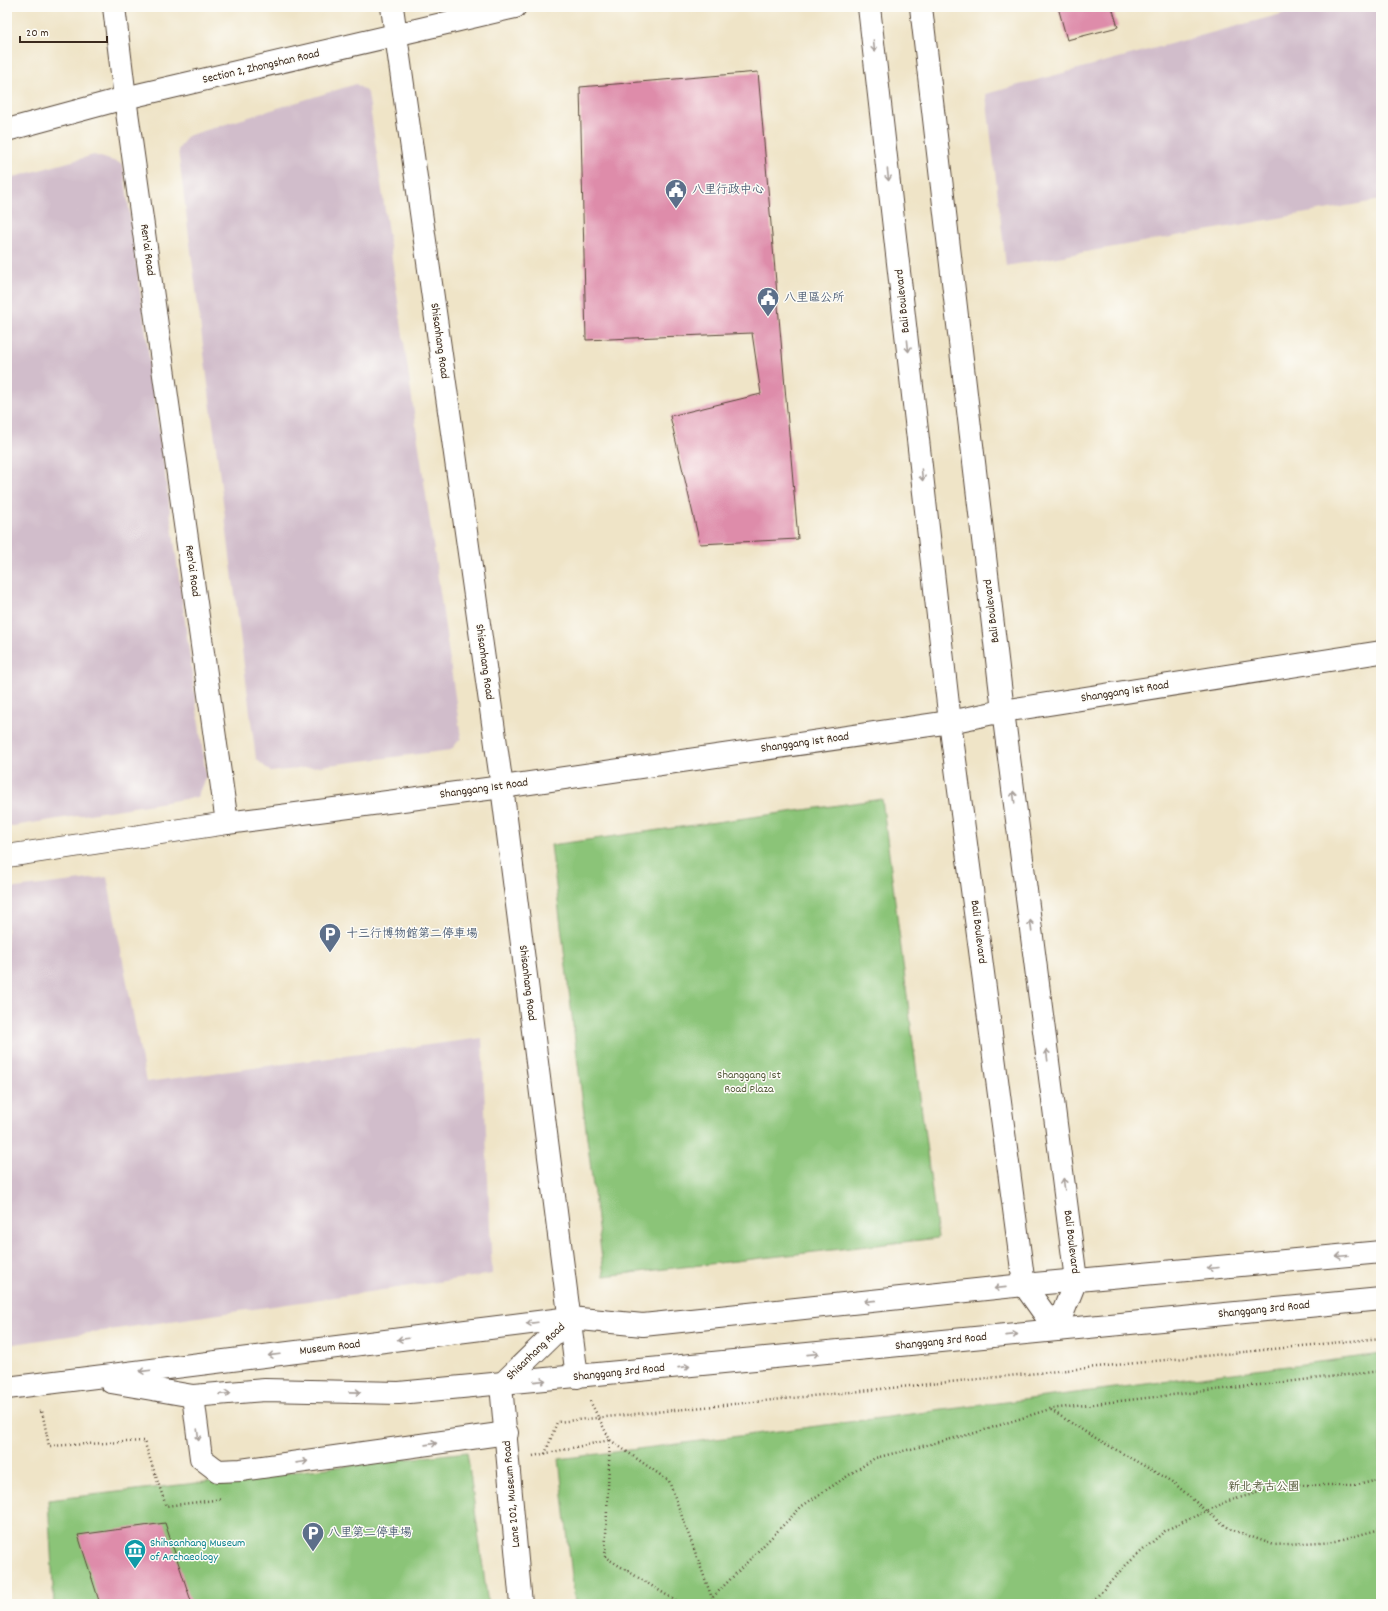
<svg xmlns="http://www.w3.org/2000/svg" width="1388" height="1611" font-family="Dekko,'LXGW WenKai TC',sans-serif">
<rect width="100%" height="100%" fill="#fdfcf7"/>
<filter id="ink" filterUnits="userSpaceOnUse"><feTurbulence type="fractalNoise" baseFrequency=".025" numOctaves="2"/><feDisplacementMap in="SourceGraphic" scale="8" xChannelSelector="R" yChannelSelector="G"/><feConvolveMatrix kernelMatrix="1 2 1 2 8 2 1 2 1" color-interpolation-filters="sRGB"/></filter>
<filter id="wash" filterUnits="userSpaceOnUse"><feTurbulence type="fractalNoise" baseFrequency=".012" numOctaves="4" result="noise"/><feDisplacementMap in="SourceGraphic" scale="16" xChannelSelector="R" yChannelSelector="G"/><feGaussianBlur stdDeviation="0.9" result="paint"/><feColorMatrix in="noise" values="0 0 0 0 0 0 0 0 0 0 0 0 0 0 0 0 0 1.4 0 .05"/><feComposite in="paint" operator="in"/></filter>
<g filter="url(#wash)">
<rect width="100%" height="100%" fill="#efe4c7"/>
<g fill="#d1bdcb">
<polygon points="1307,7 1381,7 1381,200 1006,266 986,94"/>
<polygon points="356,84 368,93 461,738 451,750 271,772 256,759 178,150 187,136"/>
<polygon points="94,155 123,164 206,776 197,797 7,827 7,179"/>
<polygon points="107,877 146,1082 482,1038 492,1274 7,1345 7,889"/>
</g>
<g fill="#8bc478" stroke="#63774b">
<polygon points="882,799 938,1238 604,1276 551,845"/>
<polygon points="1381,1354 1381,1604 575,1604 559,1459"/>
<polygon points="467,1452 488,1604 54,1604 48,1500"/>
</g>
<g id="blocks">
<g fill="#de8caa">
<polygon points="1058,7 1112,7 1118,27 1067,40"/>
<polygon points="758,72 798,539 700,544 670,416 761,394 752,333 586,340 580,87"/>
<polygon points="165,1523 192,1604 100,1604 78,1535"/>
</g>
</g>
</g>
<g filter="url(#ink)">
<use href="#blocks" fill-opacity="0" stroke="#564637" stroke-width="1"/>
<g fill="none" stroke-linecap="round" stroke-linejoin="round">
<g stroke="#564637" stroke-width="24">
<g id="minor">
<polyline points="392,7 502,787 577,1377"/>
<polyline points="869,7 950,722 1024,1285 1056,1330"/>
<polyline points="921,7 1003,711 1076,1280 1056,1330"/>
<polyline points="227,823 502,787 950,722 1003,711 1381,652"/>
<polyline points="7,856 227,823 125,98 114,7"/>
<polyline points="111,1382 193,1396 265,1390 399,1393 1381,1299"/>
<polyline points="501,1385 521,1604"/>
<polyline points="501,1385 570,1318"/>
<polyline points="7,1388 570,1318 643,1325 1024,1285 1381,1252"/>
<polyline points="193,1396 201,1458 218,1471 241,1470 507,1433"/>
</g>
</g>
<g stroke="#564637" stroke-width="24">
<polyline id="major" points="7,130 125,98 515,7"/>
</g>
<g stroke="#564637" stroke-width="2.5" stroke-dasharray="1 3" stroke-linecap="butt">
<polyline points="590,1401 610,1440 669,1481 712,1598"/>
<polyline points="1051,1410 1087,1433 1174,1483 1206,1511 1230,1529 1274,1545 1336,1541 1381,1529"/>
<polyline points="39,1412 42,1411 49,1446 144,1441 166,1506 223,1499"/>
<polyline points="610,1440 605,1557 681,1604"/>
<polyline points="545,1454 557,1422 1381,1338"/>
<polyline points="533,1456 610,1440"/>
<polyline points="709,1604 712,1598 802,1506 875,1458 975,1433 1050,1409 1381,1371"/>
<polyline points="1090,1604 1126,1565 1166,1530 1225,1502 1284,1485 1358,1485 1381,1479"/>
</g>
<use href="#minor" stroke="#fff" stroke-width="22"/>
<use href="#major" stroke="#fff" stroke-width="22"/>
</g>
<defs><path id="oneway-shaft" d="M-6 0H5M1.5-3L5.5 0L1.5 3" fill="none" stroke-width="1.6" stroke-linecap="round" stroke-linejoin="round"/></defs>
<g stroke="#a79f9a">
<use href="#oneway-shaft" transform="translate(874 46) rotate(84)"/>
<use href="#oneway-shaft" transform="translate(888 175) rotate(84)"/>
<use href="#oneway-shaft" transform="translate(908 346) rotate(84)"/>
<use href="#oneway-shaft" transform="translate(922 475) rotate(84)"/>
<use href="#oneway-shaft" transform="translate(1014 797) rotate(-97)"/>
<use href="#oneway-shaft" transform="translate(1031 926) rotate(-97)"/>
<use href="#oneway-shaft" transform="translate(1047 1055) rotate(-97)"/>
<use href="#oneway-shaft" transform="translate(1064 1184) rotate(-97)"/>
<use href="#oneway-shaft" transform="translate(1342 1256) rotate(175)"/>
<use href="#oneway-shaft" transform="translate(1213 1268) rotate(175)"/>
<use href="#oneway-shaft" transform="translate(1000 1288) rotate(174)"/>
<use href="#oneway-shaft" transform="translate(870 1301) rotate(174)"/>
<use href="#oneway-shaft" transform="translate(532 1323) rotate(173)"/>
<use href="#oneway-shaft" transform="translate(1012 1335) rotate(-6)"/>
<use href="#oneway-shaft" transform="translate(403 1339) rotate(173)"/>
<use href="#oneway-shaft" transform="translate(813 1354) rotate(-6)"/>
<use href="#oneway-shaft" transform="translate(274 1355) rotate(173)"/>
<use href="#oneway-shaft" transform="translate(684 1367) rotate(-6)"/>
<use href="#oneway-shaft" transform="translate(145 1371) rotate(173)"/>
<use href="#oneway-shaft" transform="translate(540 1381) rotate(-6)"/>
<use href="#oneway-shaft" transform="translate(355 1392) rotate(1)"/>
<use href="#oneway-shaft" transform="translate(225 1394) rotate(-5)"/>
<use href="#oneway-shaft" transform="translate(198 1435) rotate(83)"/>
<use href="#oneway-shaft" transform="translate(431 1444) rotate(-8)"/>
<use href="#oneway-shaft" transform="translate(302 1462) rotate(-8)"/>
</g>
</g>
<defs>
<g id="civic-pin" transform="scale(1.15)"><path d="M0 17L-7.5 6A9.5 9.5 0 1 1 7.5 6Z" fill="#5c6f8a" stroke="#fdfcf7"/><path d="M-.6-6.5H3V-4.5H.6V-3L4-1V1h2V6H-6V1h2V-1L-.6-3ZM-1.2 2.5V6h2.4V2.5Z" fill="#fff"/></g>
<g id="parking-pin" transform="scale(1.15)"><path d="M0 17L-7.5 6A9.5 9.5 0 1 1 7.5 6Z" fill="#5c6f8a" stroke="#fdfcf7"/><path d="M-3.5-5.5H1a3.5 3.5 0 0 1 0 7H-1V5.5H-3.5ZM-1-3.4V-.6H.8a1.4 1.4 0 0 0 0-2.8Z" fill="#fff"/></g>
<g id="museum-pin" transform="scale(1.15)"><path d="M0 17L-7.5 6A9.5 9.5 0 1 1 7.5 6Z" fill="#0f9aa8" stroke="#fdfcf7"/><path d="M0-6L6-3V-2H-6V-3ZM-5-1h2V3h-2ZM-1-1h2V3h-2ZM3-1h2V3H3ZM-6 4H6V6H-6Z" fill="#fff"/></g>
</defs>
<g fill-rule="evenodd">
<use href="#civic-pin" x="676" y="190"/>
<use href="#civic-pin" x="768" y="298"/>
<use href="#parking-pin" x="330" y="934"/>
<use href="#parking-pin" x="313" y="1533"/>
<use href="#museum-pin" x="135" y="1550"/>
</g>
<g text-anchor="middle" dominant-baseline="central" stroke-width="3" stroke-linejoin="round" paint-order="stroke">
<g font-size="12" fill="#3b2a1e" stroke="#fdfcf7">
<text transform="translate(261 67) rotate(-13)">Section 2, Zhongshan Road</text>
<text transform="translate(147 250) rotate(82)">Ren'ai Road</text>
<text transform="translate(903 301) rotate(-96)">Bali Boulevard</text>
<text transform="translate(439 341) rotate(82)">Shisanhang Road</text>
<text transform="translate(192 571) rotate(82)">Ren'ai Road</text>
<text transform="translate(992 611) rotate(-97)">Bali Boulevard</text>
<text transform="translate(484 662) rotate(82)">Shisanhang Road</text>
<text transform="translate(1125 692) rotate(-9)">Shanggang 1st Road</text>
<text transform="translate(805 743) rotate(-8)">Shanggang 1st Road</text>
<text transform="translate(484 789) rotate(-8)">Shanggang 1st Road</text>
<text transform="translate(978 932) rotate(83)">Bali Boulevard</text>
<text transform="translate(527 983) rotate(83)">Shisanhang Road</text>
<text transform="translate(1071 1242) rotate(83)">Bali Boulevard</text>
<text transform="translate(1264 1310) rotate(-6)">Shanggang 3rd Road</text>
<text transform="translate(941 1342) rotate(-6)">Shanggang 3rd Road</text>
<text transform="translate(330 1348) rotate(-7)">Museum Road</text>
<text transform="translate(536 1352) rotate(-44)">Shisanhang Road</text>
<text transform="translate(619 1373) rotate(-6)">Shanggang 3rd Road</text>
<text transform="translate(512 1494) rotate(-95)">Lane 202, Museum Road</text>
</g>
<g font-size="12" fill="#4e5e75" stroke="#fdfcf7" text-anchor="start">
<text x="692" y="190">八里行政中心</text>
<text x="784" y="298">八里區公所</text>
<text x="346" y="934">十三行博物館第二停車場</text>
<text x="328" y="1533">八里第二停車場</text>
</g>
<g font-size="12" fill="#535839" stroke="#fdfcf7">
<text x="749" y="1075">Shanggang 1st<tspan x="749" dy="14">Road Plaza</tspan></text>
<text x="1264" y="1487">新北考古公園</text>
</g>
<g font-size="12" fill="#0d838f" stroke="#fdfcf7" text-anchor="start">
<text x="150" y="1543">Shihsanhang Museum<tspan x="150" dy="14">of Archaeology</tspan></text>
</g>
</g>
<rect width="1388" height="1611" fill="none" stroke="#fdfcf7" stroke-width="24"/>
<path d="M20 36v6h87v-6" fill="none" stroke="#3b2a1e" stroke-width="2"/>
<text x="26" y="36" font-size="12" fill="#3b2a1e" stroke="#fdfcf7" stroke-width="3" paint-order="stroke">20 m</text>
</svg>
